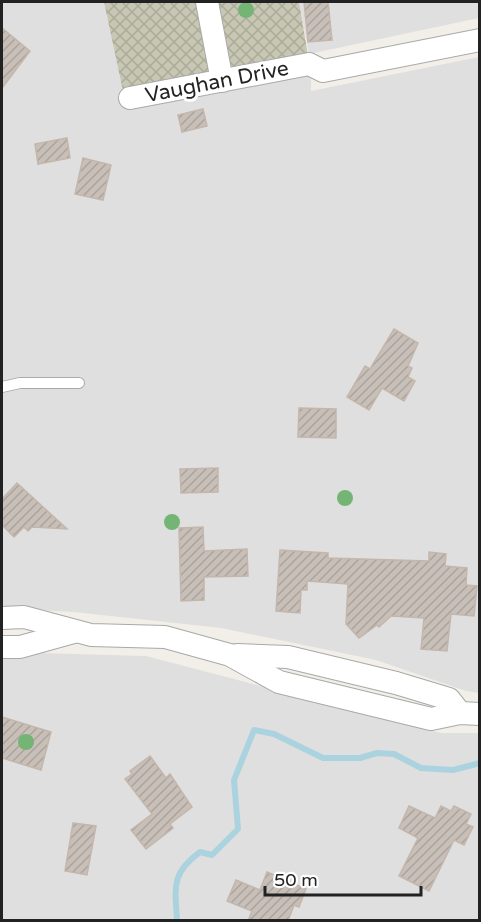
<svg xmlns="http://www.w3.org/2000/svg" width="481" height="922" font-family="'Varela Round',sans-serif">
<defs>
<pattern id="construction-cross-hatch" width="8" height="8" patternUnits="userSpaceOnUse" patternTransform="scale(1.5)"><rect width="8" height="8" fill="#c7c7b4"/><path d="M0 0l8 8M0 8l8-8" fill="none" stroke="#abab9a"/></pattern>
<pattern id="building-hatch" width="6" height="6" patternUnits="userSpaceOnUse" patternTransform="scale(1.5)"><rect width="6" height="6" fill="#c7bfb8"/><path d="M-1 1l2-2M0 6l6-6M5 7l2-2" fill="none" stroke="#aba49e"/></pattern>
</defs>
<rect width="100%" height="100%" fill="#f2efe9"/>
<g fill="#e0dfdf">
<polygon points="2,2 104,2 127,109 311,73 311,91 479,57 479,693 466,691 376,660 221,628 74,612 2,608"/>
<polygon points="299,2 479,2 479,18 309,54"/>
<polygon points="2,652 146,656 441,733 479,733 479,920 2,920"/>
</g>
<polygon fill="url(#construction-cross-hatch)" points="104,2 299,2 311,73 127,110"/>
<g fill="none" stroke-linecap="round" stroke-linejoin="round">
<path stroke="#aad3df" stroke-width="6" d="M177 920C175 887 171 873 200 852L212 855 238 829 234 780 254 730 274 734 323 758H360L377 753 394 754 421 768 453 770 480 763"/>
</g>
<g fill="url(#building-hatch)" stroke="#c4b6ab" stroke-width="1.5">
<polygon points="304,2 328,2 332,40 308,42"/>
<polygon points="2,28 30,51 2,88"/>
<polygon points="203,109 207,126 182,132 178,115"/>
<polygon points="67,138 70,158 38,164 35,144"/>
<polygon points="83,158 111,165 103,200 75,194"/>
<polygon points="394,329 418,343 408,366 412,368 408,377 415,381 404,401 382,388 369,410 347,397 365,366 370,369"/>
<polygon points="299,408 336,409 336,438 298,437"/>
<polygon points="218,468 218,492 181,493 180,469"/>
<polygon points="17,483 67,529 32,527 28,531 24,527 14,537 2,525 2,499"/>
<polygon points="203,527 204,551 247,549 248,576 204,577 204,600 181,601 179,528"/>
<polygon points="280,550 328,553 328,558 429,561 429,552 446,554 445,566 467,568 466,585 477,586 474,616 451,614 447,651 421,649 424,618 391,616 379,627 377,625 359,638 346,624 348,584 307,581 307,590 301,590 300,613 276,611"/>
<polygon points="2,717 51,732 41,770 2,758"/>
<polygon points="150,756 166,778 170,774 192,807 170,824 173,828 146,849 131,830 152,814 125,779 132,774 130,771"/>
<polygon points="409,806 435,818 441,806 451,811 454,806 471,814 466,824 473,827 464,845 454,840 429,891 399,876 418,838 399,828"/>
<polygon points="73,823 96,826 87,875 65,871"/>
<polygon points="267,872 306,889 299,907 294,905 288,921 248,921 252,911 227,901 236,880 260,890"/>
</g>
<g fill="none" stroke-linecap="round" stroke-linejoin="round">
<g stroke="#a9a9a9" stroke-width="12">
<polyline id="service" points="2,387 20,383 79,383"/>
</g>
<g stroke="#a9a9a9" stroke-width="24">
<g id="minor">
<polyline points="207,2 222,81"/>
<polyline points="130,98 309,64 323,71 480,40"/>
<polyline points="2,618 24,617 91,635 165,637 230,655 279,682 431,719 460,713 480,714"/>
<polyline points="2,647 20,647 74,632"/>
<polyline points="237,655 288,657 396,683 449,699 460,713"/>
</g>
</g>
<use href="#service" stroke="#fff" stroke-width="10"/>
<use href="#minor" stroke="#fff" stroke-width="22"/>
</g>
<g fill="#74b475">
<circle cx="246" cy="10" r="8"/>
<circle cx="345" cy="498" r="8"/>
<circle cx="172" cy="522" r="8"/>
<circle cx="26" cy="742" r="8"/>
</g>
<g text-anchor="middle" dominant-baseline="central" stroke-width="6" stroke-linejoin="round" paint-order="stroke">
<g font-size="21" fill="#222" stroke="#fff">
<text transform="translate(217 82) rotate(-11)">Vaughan Drive</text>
</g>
</g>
<rect width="481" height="922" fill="none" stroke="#222222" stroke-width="6"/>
<path d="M265 886v9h156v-9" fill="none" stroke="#222222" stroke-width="3"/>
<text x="274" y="886" font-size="18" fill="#222222" stroke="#ffffff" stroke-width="4.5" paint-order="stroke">50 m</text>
</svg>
